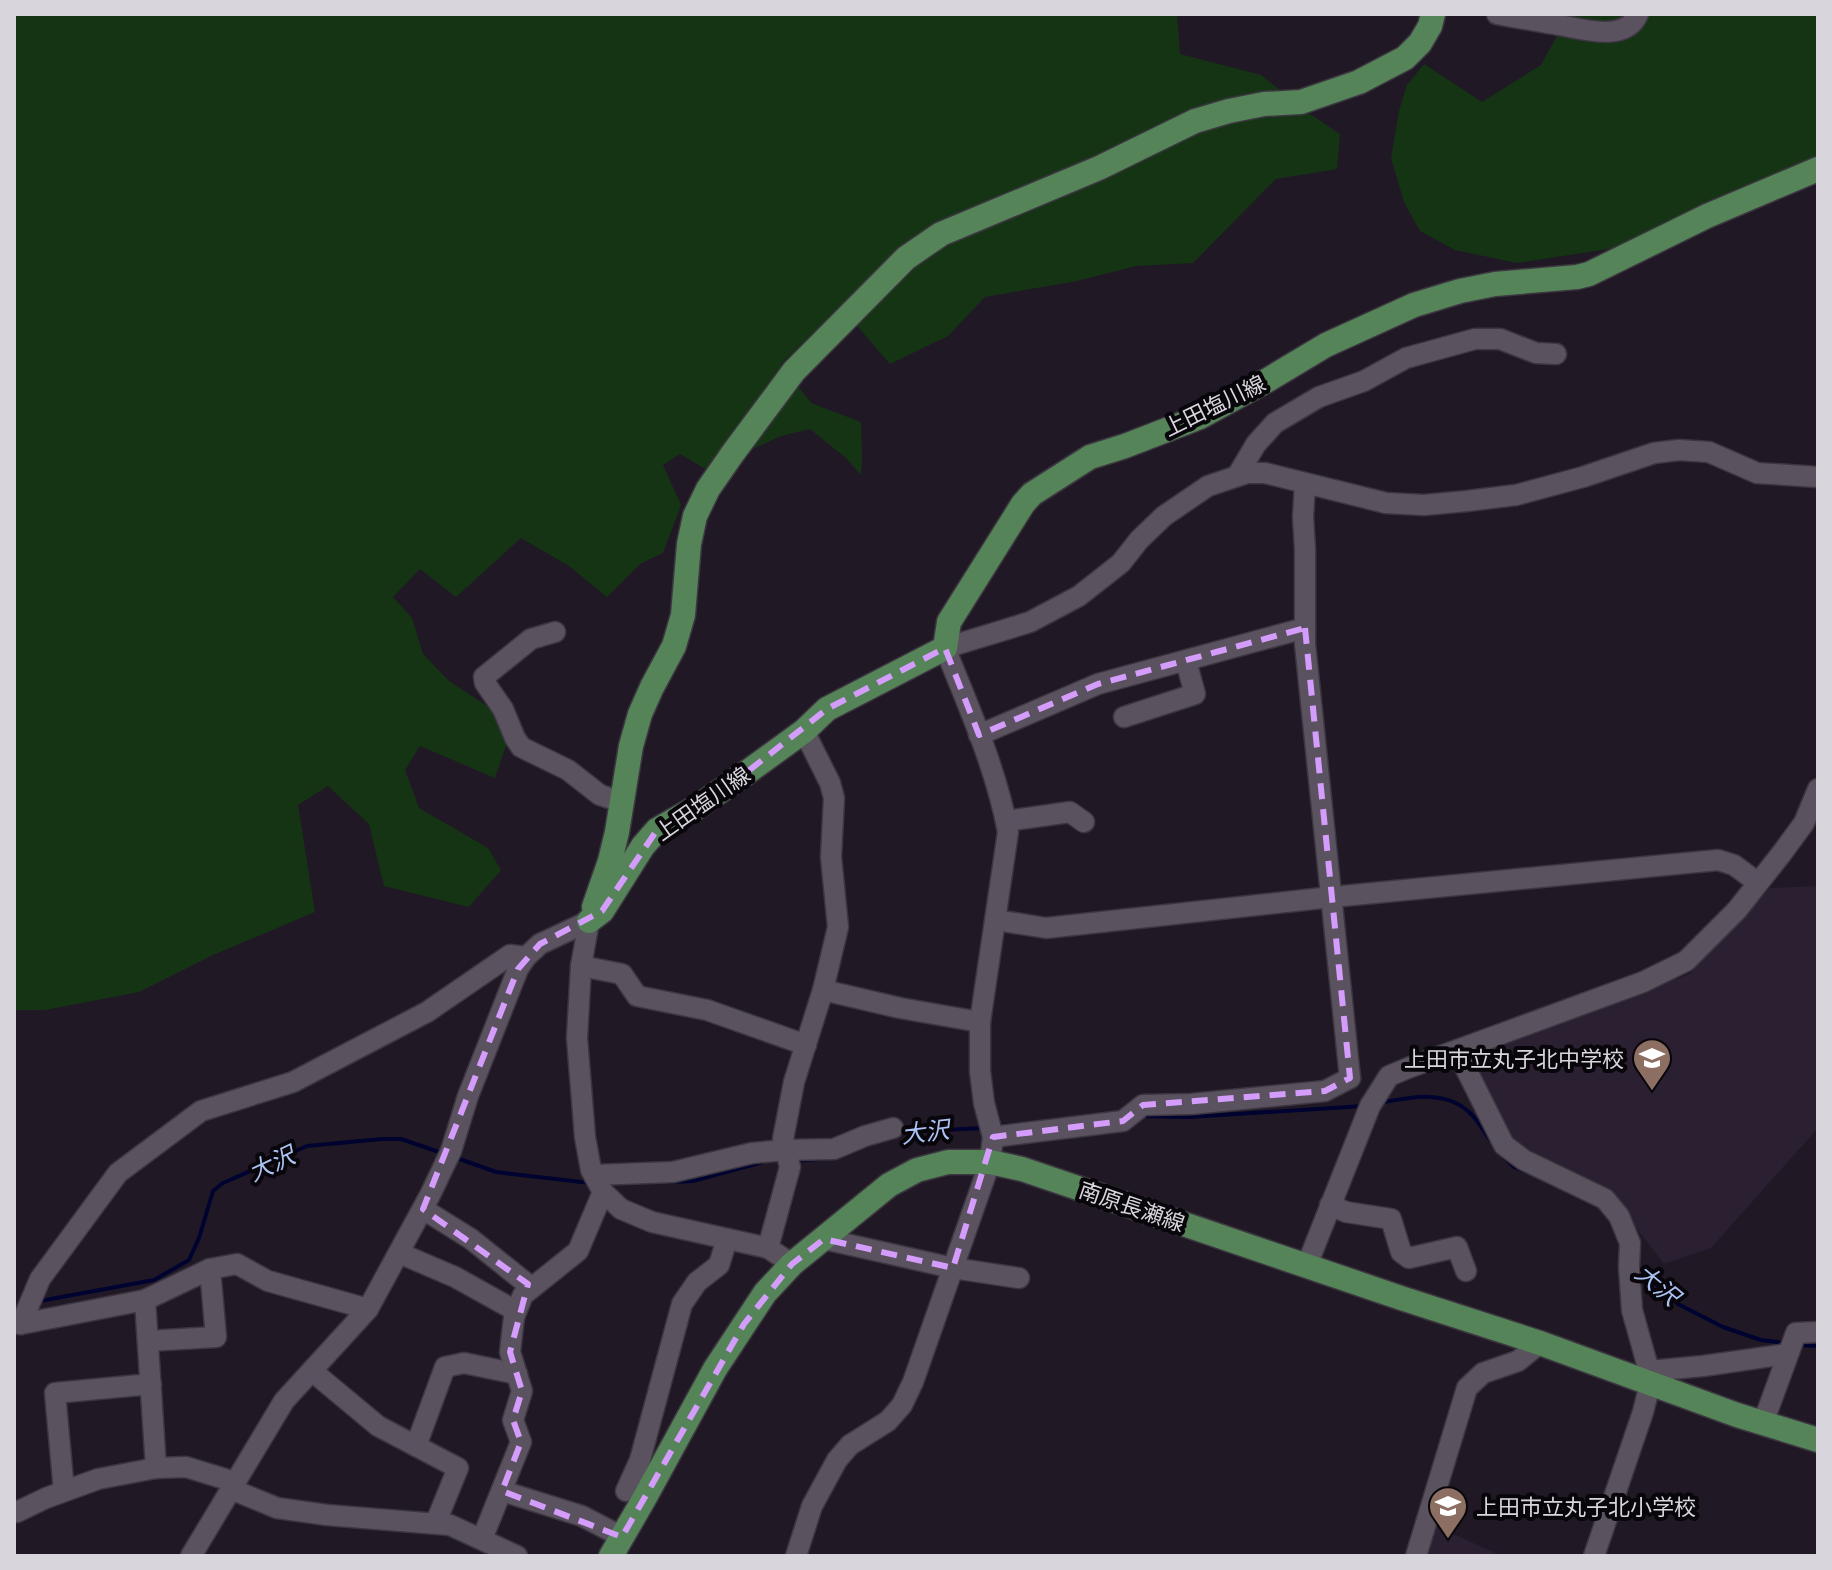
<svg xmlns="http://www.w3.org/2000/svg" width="1832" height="1570" font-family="'Golos Text','Noto Sans JP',sans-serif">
<rect width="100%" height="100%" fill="#201925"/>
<g fill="#2a2031">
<polygon points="1818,886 1818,1128 1711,1248 1664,1264 1606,1188 1549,1161 1511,1139 1468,1055 1690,974 1770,888"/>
<polygon points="1433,1525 1502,1556 1424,1556"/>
</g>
<g fill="#143414">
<polygon points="14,14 1177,14 1180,54 1261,75 1310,114 1340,134 1337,169 1276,179 1193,263 1136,266 1077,281 985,297 948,336 890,364 840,306 781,364 811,403 861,422 862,455 861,475 846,458 810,429 781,436 707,470 680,454 663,465 681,505 663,553 640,564 607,597 569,566 521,538 456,597 420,569 393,597 412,618 423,654 449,681 493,710 508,740 495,778 420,746 405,770 419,808 488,848 501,870 469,907 384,886 369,824 328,786 298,805 315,912 213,955 139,992 45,1010 14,1010"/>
<polygon points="1569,14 1818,14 1818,160 1621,247 1517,263 1455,250 1420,231 1404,202 1391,158 1399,111 1407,85 1424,64 1482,102 1541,65"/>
</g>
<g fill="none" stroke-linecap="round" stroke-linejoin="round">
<g stroke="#00032f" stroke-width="4">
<path d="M1380 1103C1411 1097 1447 1089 1471 1114 1480 1123 1486 1135 1494 1145"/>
<polyline points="1141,1116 1189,1117 1364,1106"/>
<polyline points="998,1126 1025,1124"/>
<polyline points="898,1132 985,1128"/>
<polyline points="454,1157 496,1172 590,1183"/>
<polyline points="1505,1158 1514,1167 1527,1172"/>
<polyline points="795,1161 831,1158"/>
<polyline points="670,1182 693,1181 763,1162"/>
<polyline points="1636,1266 1678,1304 1723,1327 1761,1340 1785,1343"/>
<polyline points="40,1301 154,1280 189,1260 199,1238 213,1191 223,1183 307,1146 382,1139 401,1139 442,1153"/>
<polyline points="1798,1345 1818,1346"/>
</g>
<g stroke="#3c3640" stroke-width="23">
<g id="minor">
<path d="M1497 14C1517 18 1538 21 1559 25 1582 29 1626 43 1638 14"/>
<polyline points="1237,476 1256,444 1275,423 1319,397 1364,381 1406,358 1475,339 1500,339 1536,353 1556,354"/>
<polyline points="1305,484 1303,517 1305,549 1305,644 1350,1078"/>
<polyline points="555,632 531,639 484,677 485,683 503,709 515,738 521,747 568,770 600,795 622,802"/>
<polyline points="1124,717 1195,694 1186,661"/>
<polyline points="979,735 1098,684 1305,628"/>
<polyline points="1006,821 1070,812 1084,822"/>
<polyline points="996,920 1046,928 1332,897 1718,860 1734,865 1757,882"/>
<polyline points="589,921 581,966 577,1038 585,1137 591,1170 603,1192 621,1209 652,1222 768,1248 792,1264"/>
<polyline points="581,966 622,974 637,996 707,1010 806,1045"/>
<polyline points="823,990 900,1008 980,1022"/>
<polyline points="1457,1051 1504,1145 1524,1160 1605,1199 1619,1216 1630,1243 1629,1267 1632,1310 1649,1371 1650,1384 1643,1412 1594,1556"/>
<polyline points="993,1137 1123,1121 1143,1105 1191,1104 1325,1091 1350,1078"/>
<polyline points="594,1175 673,1172 752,1153 786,1150 834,1149 865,1136 893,1128"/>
<polyline points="1330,1205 1346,1212 1391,1219 1401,1252 1409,1258 1457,1247 1466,1271"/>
<polyline points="423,1209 471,1239 531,1287"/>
<polyline points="824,1239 953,1268 1019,1278"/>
<polyline points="768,1248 790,1167 783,1139 794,1082 823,990 838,927 831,857 834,798 830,783 804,731"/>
<polyline points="399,1253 455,1277 516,1311"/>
<polyline points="1307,1265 1370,1106 1389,1076 1408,1068 1643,982 1686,961 1737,910 1782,853 1804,823 1818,789"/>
<polyline points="145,1300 156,1468"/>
<polyline points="14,1323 21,1324 145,1300 210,1269 237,1264 268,1281 368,1309"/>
<polyline points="21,1324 40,1279 118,1173 201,1111 293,1082 427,1012 510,955 526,957"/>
<polyline points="148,1341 216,1337 210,1269"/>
<polyline points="312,1371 378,1426 458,1468 436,1522"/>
<polyline points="1649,1371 1703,1366 1787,1354"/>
<polyline points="1763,1423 1796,1333 1818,1332"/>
<polyline points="416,1446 445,1367 464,1363 517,1374"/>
<polyline points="231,1489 277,1508 327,1515 450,1525 517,1556"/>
<polyline points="64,1491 55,1393 151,1384"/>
<polyline points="502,1491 582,1516 622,1537"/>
<polyline points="626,1491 640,1460 682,1304 697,1282 719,1265 727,1239"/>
<polyline points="14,1511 17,1512 46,1498 98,1479 156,1468 186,1467 235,1482"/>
<polyline points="482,1539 521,1442 513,1420 522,1391 510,1352 514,1317 523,1295 578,1251 603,1192"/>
<polyline points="191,1556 284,1401 368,1309 430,1195 451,1151 468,1096 518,969 526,957 540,944 589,921"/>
<path d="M796 1556 812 1506 837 1460 850 1445 888 1421 902 1405 913 1382 990 1162 993 1137 984 1103 980 1071V1022L1008 832C996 768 969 708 945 648L1030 622 1079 596 1121 563 1139 540 1164 516 1208 486 1247 473H1265L1386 503 1424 505 1467 501 1516 495 1583 477 1654 453 1679 450 1709 452 1757 473 1818 477"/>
<polyline points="1416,1556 1467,1388 1483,1373 1518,1361 1540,1343"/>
</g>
</g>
<g stroke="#3c3640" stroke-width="27">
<g id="major">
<polyline points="594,907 610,861 617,832 631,746 640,714 652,687 674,646 683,615 689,544 695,516 708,489 733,453 794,371 906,258 941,234 1099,168 1195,121 1229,111 1264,104 1301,102 1359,82 1405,58 1420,43 1430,26 1433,14"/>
<polyline points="589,921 602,911 643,846 657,830 697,807 742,776 804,731 827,709 945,648 949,622 1023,504 1032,494 1090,457 1125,446 1200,417 1266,381 1326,345 1414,305 1460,291 1495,284 1577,277 1589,274 1707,216 1818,169"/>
<polyline points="611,1556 644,1499 715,1369 765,1293 792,1264 889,1185 917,1170 948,1162 990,1162 1022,1169 1401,1298 1540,1343 1737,1415 1818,1440"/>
</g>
</g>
<use href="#minor" stroke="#5b5260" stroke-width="20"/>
<use href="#major" stroke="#548458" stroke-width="24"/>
</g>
<path fill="none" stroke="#d49cfb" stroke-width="6" stroke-dasharray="16 10" stroke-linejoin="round" d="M1305 628 1350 1078 1325 1091 1143 1105 1123 1121 993 1137 953 1268 824 1239 792 1264 744 1324 622 1537 502 1491 521 1442 513 1420 522 1391 510 1352 528 1284 423 1209 518 969 540 944 602 911 657 830 742 776 827 709 945 648 979 735 1098 684Z"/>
<defs>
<g id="school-pin" transform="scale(2)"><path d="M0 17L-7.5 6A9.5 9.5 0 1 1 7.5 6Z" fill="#8d6e63" stroke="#08060a"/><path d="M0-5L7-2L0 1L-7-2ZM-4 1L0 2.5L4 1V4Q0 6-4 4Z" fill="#fff"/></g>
</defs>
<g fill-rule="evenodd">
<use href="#school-pin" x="1652" y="1058"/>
<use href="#school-pin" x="1448" y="1506"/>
</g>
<g text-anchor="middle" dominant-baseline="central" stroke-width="8" stroke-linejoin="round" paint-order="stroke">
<g font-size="22" fill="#d9d5dd" stroke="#08060a">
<text transform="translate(1214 405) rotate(-26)">上田塩川線</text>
<text transform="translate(702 803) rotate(-35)">上田塩川線</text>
<text transform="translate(1132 1206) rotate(19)">南原長瀬線</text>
</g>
<g font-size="22" fill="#d9d5dd" stroke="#08060a" text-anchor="end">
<text x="1624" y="1058">上田市立丸子北中学校</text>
<text x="1476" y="1506" text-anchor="start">上田市立丸子北小学校</text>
</g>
<g font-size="24" font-style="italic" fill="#abc3f2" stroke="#08060a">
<text transform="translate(925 1131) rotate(-7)">大沢</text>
<text transform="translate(271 1163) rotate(-25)">大沢</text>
<text transform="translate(1658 1284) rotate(40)">大沢</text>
</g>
</g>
<rect width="1832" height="1570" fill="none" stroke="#d9d5dd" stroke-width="32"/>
</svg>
